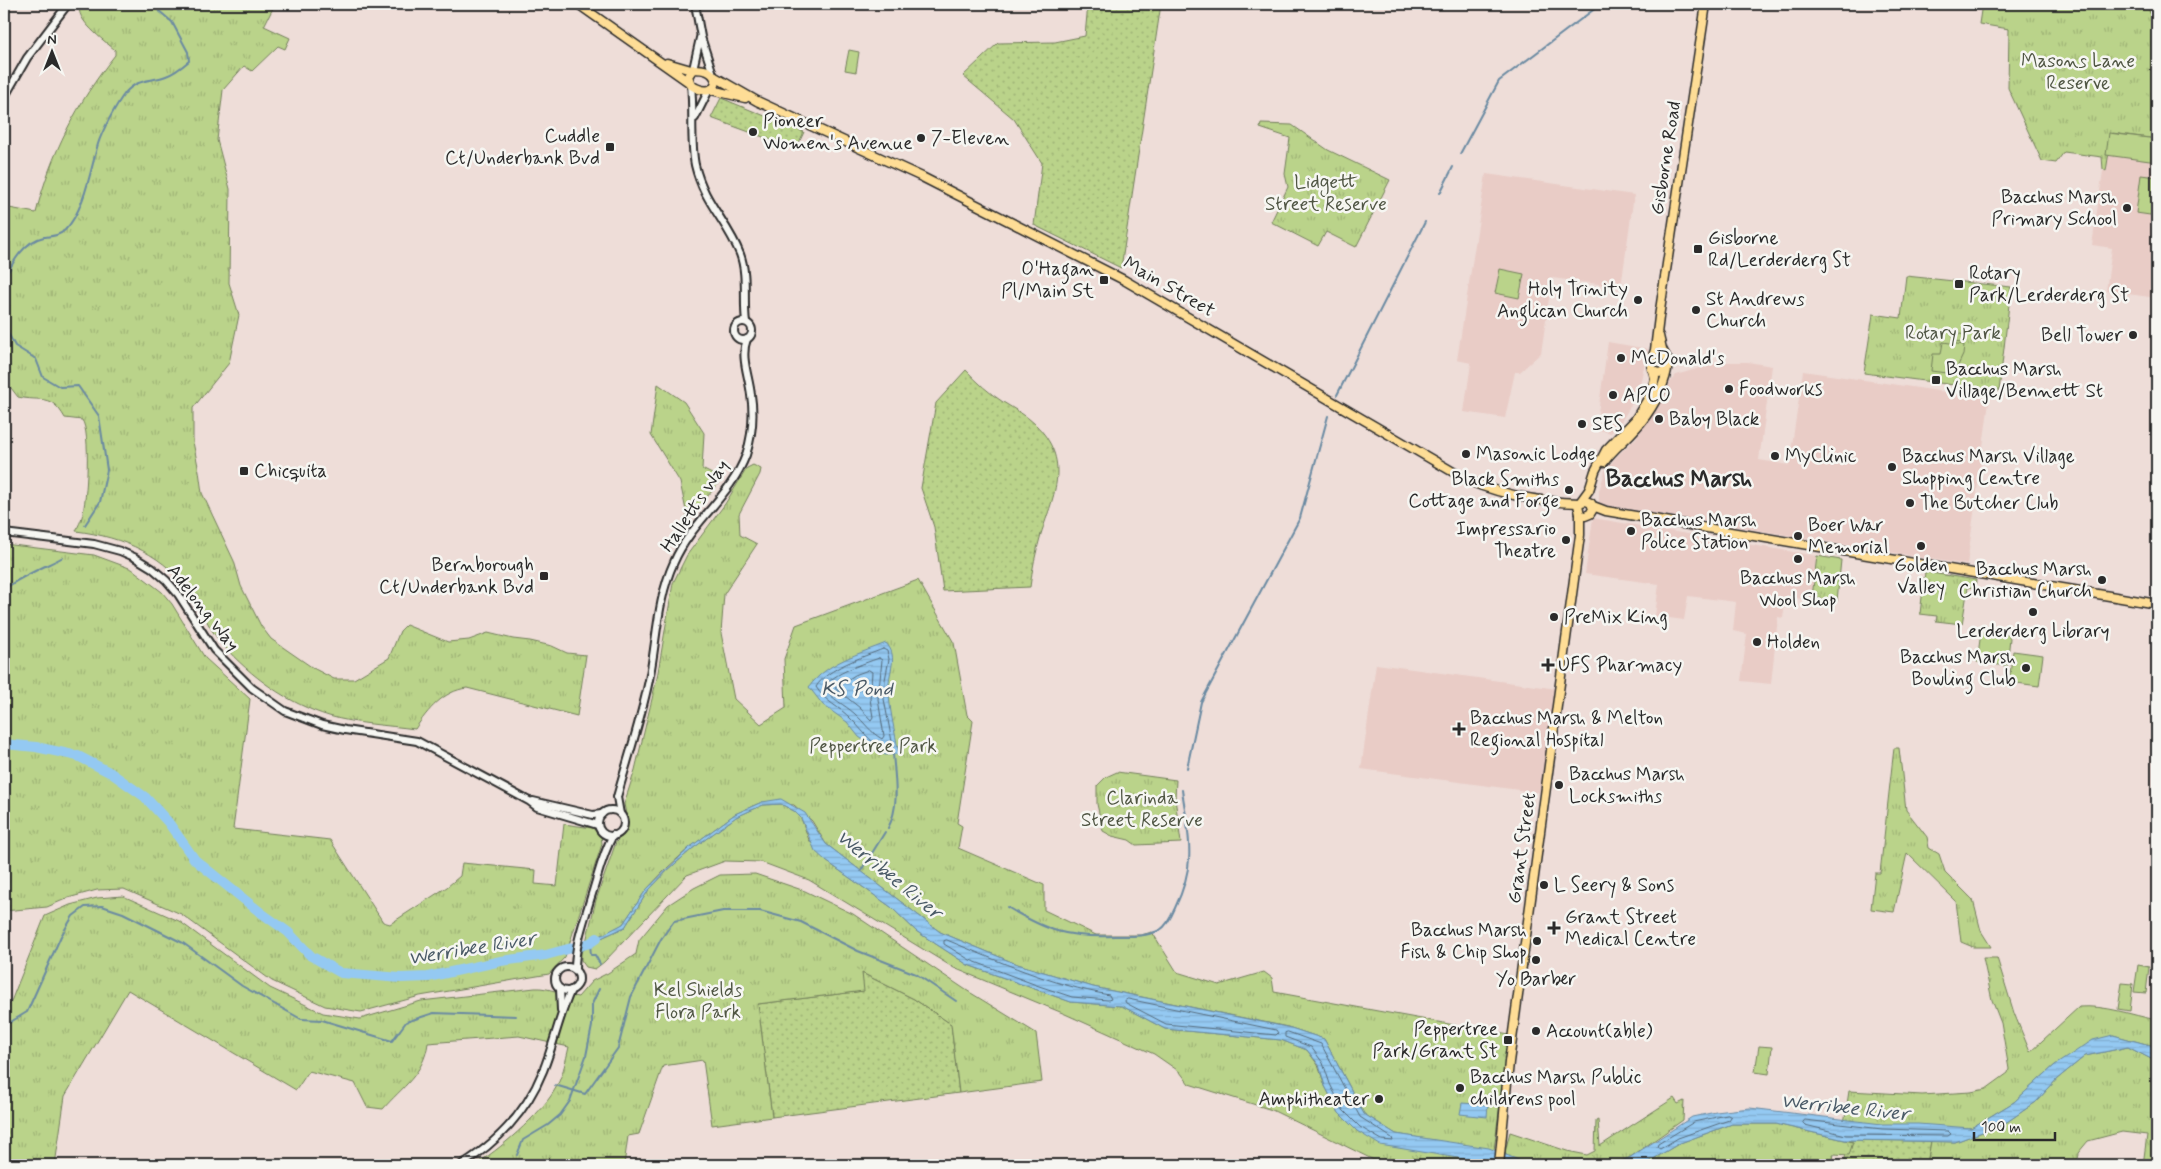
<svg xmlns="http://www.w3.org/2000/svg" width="2161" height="1169" font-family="Mynerve,sans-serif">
<defs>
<pattern id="grass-dots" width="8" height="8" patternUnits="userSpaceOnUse" patternTransform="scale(1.25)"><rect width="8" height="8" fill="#bad38a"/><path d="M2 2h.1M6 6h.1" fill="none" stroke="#a0b577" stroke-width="1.8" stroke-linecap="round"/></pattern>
<pattern id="park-tufts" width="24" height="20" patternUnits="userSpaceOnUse" patternTransform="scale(1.25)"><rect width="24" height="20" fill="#bad38a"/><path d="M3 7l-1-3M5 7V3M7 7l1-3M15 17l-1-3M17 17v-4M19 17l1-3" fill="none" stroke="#a0b577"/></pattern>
<pattern id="water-rules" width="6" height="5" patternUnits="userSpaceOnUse" patternTransform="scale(1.25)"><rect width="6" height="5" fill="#94c9f2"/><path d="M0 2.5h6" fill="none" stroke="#80add0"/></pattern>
</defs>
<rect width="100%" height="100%" fill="#eeddd8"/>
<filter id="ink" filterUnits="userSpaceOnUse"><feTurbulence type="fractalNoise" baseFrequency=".02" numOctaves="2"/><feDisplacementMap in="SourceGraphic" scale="10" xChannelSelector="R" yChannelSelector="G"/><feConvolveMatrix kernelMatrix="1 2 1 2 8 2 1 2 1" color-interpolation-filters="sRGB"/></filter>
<g filter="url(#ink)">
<g fill="#e9ccc6">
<polygon points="2111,132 2157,139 2157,298 2106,291 2112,248 2092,245 2103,171 2106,171"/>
<polygon points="1486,174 1634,195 1621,287 1552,278 1541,353 1520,372 1515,372 1505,418 1464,412 1471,363 1457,360"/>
<polygon points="1608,342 1648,349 1638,393 1621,422 1611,433 1600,430 1602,414 1598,413"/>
<polygon points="1720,362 1748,362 1772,366 1759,460 1789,465 1803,371 1986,398 1989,402 1967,565 1599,504 1599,491 1605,471 1617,456 1636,438 1654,412 1669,383 1676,375"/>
<polygon points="1593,518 1817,556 1811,600 1786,597 1783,618 1778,617 1771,684 1741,681 1747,634 1733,631 1736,602 1688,596 1684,620 1655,616 1659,584 1585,574"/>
<polygon points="1376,664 1557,689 1542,793 1361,769"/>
</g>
<g fill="url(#grass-dots)" stroke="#727f5a">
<polygon points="1088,4 1161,4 1121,268 1034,225 1042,163 1014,119 963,76 998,43 1055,42 1085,36"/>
<polygon points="721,98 804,132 796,149 711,118"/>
<path d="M966 370C977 382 989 393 1003 402 1014 409 1026 415 1035 424 1072 460 1054 494 1041 534 1036 552 1032 569 1030 587L943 591 934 527 921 488 936 403Z"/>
<polygon points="862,973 914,999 951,1024 959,1093 772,1117 758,1004 863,991"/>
<polygon points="1848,1140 1931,1141 1927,1165 1844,1165"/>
</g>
<g fill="url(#park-tufts)" stroke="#727f5a">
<path d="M80 4H275L264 26 290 38 285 49 278 46 252 71 244 66 223 90 217 140 230 189 229 283 239 315 229 363 193 408V442L199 471 202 493 234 561 241 586 261 626 271 639 313 668 334 679H354L389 658 400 631 406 625 448 642 469 640 488 633 513 639 530 641 552 646 567 653 586 655 577 716 467 688C443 691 428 710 415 729 386 725 356 724 329 716 289 704 250 676 223 645 210 631 203 612 193 597 167 555 123 537 76 531 78 526 81 521 82 517 87 500 91 432 82 420L65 418C51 393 41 402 18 397L4 379V207L36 213C51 153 77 103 115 55V50C104 40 74 20 80 4Z"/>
<polygon points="1982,4 2157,4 2157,139 2112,133 2106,171 2103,169 2102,157 2064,152 2056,163 2042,161 2008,88 2009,29 1979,24"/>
<polygon points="1261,124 1292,125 1328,150 1390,180 1356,247 1326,232 1318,246 1271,222 1288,187 1285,174 1290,138 1260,128"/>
<polygon points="1906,276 2011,287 1999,391 1864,373 1873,314 1901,318"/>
<polygon points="658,384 684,402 704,433 702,469 722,479 688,520 680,482 651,435"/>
<polygon points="753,465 761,469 760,474 739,514 740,535 757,544 724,594 721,633 734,699 761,724 786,708 784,659 796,625 918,580 954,643 967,715 973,721 957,823 962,826 958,848 1044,885 1044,910 1096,935 1141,935 1152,932 1177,972 1219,985 1264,972 1272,978 1274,992 1509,1035 1494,1150 1396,1134 1364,1114 1324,1039 1288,1027 1093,987 1014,963 940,932 826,844 812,821 794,805 762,802 735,814 689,848 666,869 646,890 623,924 585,946 596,900 616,842 625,832 627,819 624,804 635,770 657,678 673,583 687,555 725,504 747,468"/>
<polygon points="4,544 94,555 132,569 162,592 172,604 205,658 250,699 233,829 330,840 383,922 390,924 447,887 460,876 462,863 536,870 535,884 557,886 564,824 592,828 601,834 602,844 565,957 549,974 420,996 361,1012 325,1006 272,981 181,914 124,889 97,890 68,898 47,907 4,911"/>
<polygon points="1817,556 1841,560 1837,601 1812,597"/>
<polygon points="1925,572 1976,580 1975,588 1968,587 1962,624 1936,621 1937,616 1920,614"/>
<polygon points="1894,748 1899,748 1906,810 1927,837 1929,848 1939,854 1945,872 1973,900 1981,931 1991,947 1973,947 1961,942 1956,901 1907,853 1894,912 1871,909 1875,873 1880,873"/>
<polygon points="1117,772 1176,780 1175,798 1181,843 1136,845 1129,840 1112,836 1103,831 1097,804 1097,786 1106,777"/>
<polygon points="781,804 794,811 801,818 809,840 826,861 891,907 916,931 968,965 1071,1002 1122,1006 1165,1029 1281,1040 1307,1050 1318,1065 1325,1086 1339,1113 1357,1131 1488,1163 1487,1165 1395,1165 1380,1163 1272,1110 1189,1084 1180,1072 1154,1054 1065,1014 954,968 809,880 761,862 725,861 687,875 604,962 595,969 586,967 581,960 581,951 597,940 625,927 648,891 668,870 692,849 736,817 763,805"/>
<path d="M755 874 805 891 853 914 966 990 1036 1033 1042 1082 959 1093 951 1024 914 999 862 973 864 991 758 1004 772 1117 712 1125 703 1060 663 1066 639 1134 628 1136 624 1165H474C497 1152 541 1114 554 1091 562 1079 566 1060 569 1047L519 1036 428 1043C424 1074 402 1087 383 1109L367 1107 355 1083 309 1071 296 1090 128 990 65 1096 55 1165H4V1009L10 1004 45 916 70 905 97 898 123 896 179 921 270 988 323 1013 360 1019 421 1001 535 988C548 987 564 995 578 997L592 981 608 973 636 954 639 940 668 905 694 888 720 875Z"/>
<path d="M1983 958H1997L2014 1013 2030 1052 2079 1007C2106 1005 2131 1015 2157 1020V1047L2113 1035 2055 1065 2014 1102 1971 1128 1844 1124 1849 1091 1922 1095 1971 1092 1986 1089 2008 1073 2009 1069 2001 1023 1992 1000Z"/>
<polygon points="2128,1047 2157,1062 2157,1165 2143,1165 2147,1135 2122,1132 2088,1141 2078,1153 2077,1165 1927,1165 1931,1141 1955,1142 2004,1124 2036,1102 2057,1079 2085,1056"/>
<polygon points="1674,1098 1678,1104 1684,1101 1683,1120 1629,1158 1612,1165 1531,1165 1504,1156 1510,1132 1567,1151 1587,1155 1595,1151 1596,1121 1598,1120 1600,1146"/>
<polygon points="1732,1124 1776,1124 1853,1142 1849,1155 1834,1154 1832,1165 1795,1165 1767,1161 1716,1163 1712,1165 1643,1165 1680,1143"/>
</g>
<g fill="#bad38a" stroke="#727f5a">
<polygon points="2146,4 2157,4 2157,29"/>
<polygon points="849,50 859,52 856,72 845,70"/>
<polygon points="2109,133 2157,139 2157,162 2106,155"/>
<polygon points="2141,175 2157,177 2157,216 2136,213"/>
<polygon points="1500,269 1524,274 1519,298 1495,293"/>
<polygon points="1953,333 1966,335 1965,342 1952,341"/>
<polygon points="1943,342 1964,345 1963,355 1954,374 1931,371 1933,354 1941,354"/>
<polygon points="1981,632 2008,635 2010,638 2007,666 1977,662"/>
<polygon points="2013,651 2043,655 2039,686 2009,682"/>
<polygon points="2138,965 2149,967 2146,993 2134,992"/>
<polygon points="2122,983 2133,984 2130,1011 2118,1009"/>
<polygon points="1759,1046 1772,1047 1769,1074 1755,1072"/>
</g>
<g fill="url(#water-rules)" stroke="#6a8aa2">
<path d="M886 643C898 656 890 668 889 683 888 707 895 731 899 754L885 755 859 737 847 722 823 705 809 687C827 662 859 654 886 643Z"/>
<polygon points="781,799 805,813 826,844 940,932 1014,963 1093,987 1291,1028 1324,1039 1364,1114 1396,1134 1489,1148 1531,1165 1500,1165 1380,1145 1357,1131 1339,1113 1325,1086 1319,1065 1307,1050 1281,1040 1165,1029 1122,1006 1071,1002 968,965 916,931 891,907 826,861 815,851 801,818 794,811 781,804 763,805 736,817 692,849 668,870 648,891 625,927 597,940 578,954 577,951 596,938 623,924 646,890 689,848 735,814 762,802"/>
<polygon points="2113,1035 2157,1047 2157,1062 2128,1047 2085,1056 2057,1079 2036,1102 2004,1124 1955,1142 1845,1140 1776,1124 1732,1124 1680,1143 1643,1165 1612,1165 1629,1158 1692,1117 1716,1112 1750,1108 1882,1124 1918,1124 1971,1128 2014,1102 2055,1065 2093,1040"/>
<polygon points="1462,1103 1488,1105 1487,1117 1460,1114"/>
</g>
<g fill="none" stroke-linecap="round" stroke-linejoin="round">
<g stroke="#556a7b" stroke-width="1">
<path d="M883 649 887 651 889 659 885 680 884 699 893 747 890 750C875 750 861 728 851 719 839 706 826 703 816 687 827 668 863 657 883 649Z"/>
<path d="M879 658 882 660 878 699 884 736 882 739C870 732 865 723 855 714 844 704 832 700 824 687 833 673 863 664 879 658Z"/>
<polygon points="869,670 872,672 870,699 873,717 871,720 860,708 835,688 855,675"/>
<path d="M947 940C1000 962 1052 985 1109 995L1111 999 1108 1000 1072 997 1039 986 970 960 944 944V941Z"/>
<polygon points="1128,999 1276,1030 1278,1033 1276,1035 1166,1024 1126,1003 1125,1001"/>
<polygon points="1288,1032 1321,1044 1360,1117 1392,1138 1393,1141 1382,1140 1360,1127 1343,1110 1330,1084 1323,1063 1311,1047 1285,1037 1285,1033"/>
<polygon points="1728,1115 1731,1117 1729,1120 1678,1138 1660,1149 1657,1147 1658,1144 1694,1122"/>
<polygon points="1805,1120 1882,1129 1948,1131 1951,1134 1948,1136 1846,1135 1805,1125 1803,1123"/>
</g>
<g stroke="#6a8aa2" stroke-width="2">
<polyline points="1460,154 1499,81 1601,4"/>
<polyline points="1440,193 1453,167"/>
<path d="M4 280C12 263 24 241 44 237 52 236 59 236 65 230 84 212 91 168 98 144 102 131 116 105 125 93 138 78 150 82 166 76 175 73 182 67 189 61L188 52 172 22 151 4"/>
<polyline points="4,326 15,346 36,359 43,377 60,387 78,386 99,416 107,470 100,502 85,525"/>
<polyline points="1337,395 1425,222"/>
<path d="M4 603C5 599 5 591 7 588 11 581 53 563 63 557"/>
<polyline points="1187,768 1201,702 1300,518 1328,416"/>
<path d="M888 828C900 806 895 778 893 754"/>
<polyline points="869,858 885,832"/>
<polyline points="861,871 866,862"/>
<path d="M1007 907C1047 931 1067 938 1115 936 1130 936 1146 937 1160 930 1167 926 1172 915 1175 908 1197 862 1189 838 1182 790"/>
<polyline points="590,944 591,955 595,955 600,964"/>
<polyline points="4,1026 27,1012 61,936 73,916 85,907 102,906 123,913 183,943 242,986 301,1019 322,1020 392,1041 406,1022 434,1013 516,1016"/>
<polyline points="555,1085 585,1094 618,1048 631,997 661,939 674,921 723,911 760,911 801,922 858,951 916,974 956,1001"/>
<polyline points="517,1155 523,1140 548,1125 560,1115 570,1101 586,1056 592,1026 592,1004 599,989"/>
</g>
<polyline stroke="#94c9f2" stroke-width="10" points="4,744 36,747 78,756 111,773 145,797 168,822 195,860 260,912 288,932 311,956 341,973 401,978 428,977 501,961 546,955 590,943 597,938"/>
<g stroke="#2b2b2b" stroke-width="10">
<g id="minor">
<polyline points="695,4 701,37 713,74"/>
<polyline points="693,69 700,38"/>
<path d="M691 85C694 111 690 140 695 165 704 203 727 221 740 254 748 275 743 300 746 322"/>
<polyline points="4,98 27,58 68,4"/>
<polyline points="695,118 709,90"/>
<circle cx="743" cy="331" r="9"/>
<polyline points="4,533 94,544 120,551 134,557 152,568 166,580 178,594 214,650 252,688 285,711 322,725 345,730 417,741 529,801 537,807 598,825"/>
<polyline points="533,801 593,815 602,814"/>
<circle cx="611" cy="823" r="13"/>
<path d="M620 814 617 797C628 758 641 719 649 680 657 640 657 599 674 562 691 522 731 496 746 455 752 436 754 414 751 395 749 376 740 357 747 339"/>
<circle cx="567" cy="979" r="12"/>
<path d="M575 969C575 944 584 921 591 897 598 876 602 855 613 835"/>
<polyline points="560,989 561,1010"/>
<path d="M461 1165C497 1143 527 1111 543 1071 554 1044 559 1016 571 990"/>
</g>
</g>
<g stroke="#2b2b2b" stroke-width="11">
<g id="major">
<polyline points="578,4 690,83"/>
<polyline points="667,63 691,70"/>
<path d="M693 69C703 69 713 70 716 81 714 95 700 91 691 85L688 76Z"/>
<path d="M715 77 757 101 922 177 1124 280 1467 480C1504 496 1540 502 1580 503"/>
<polyline points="711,90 745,98"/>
<polyline points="1652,369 1658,373 1664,372 1670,364 1662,349 1659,336"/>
<path d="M1604 462C1613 449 1626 440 1636 428 1650 413 1663 390 1667 370"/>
<polyline points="1581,502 1586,501 1591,503 1593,509 1590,514 1585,516 1580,514 1578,505 1589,490 1595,471 1606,450 1635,420 1652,392 1655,378 1651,362 1655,350 1659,317 1706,4"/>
<polyline points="1593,506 1606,511 2157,604"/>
<polyline points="1499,1165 1509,1062 1580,535 1580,514"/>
</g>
</g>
<use href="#minor" stroke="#f6f6f2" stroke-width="6"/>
<use href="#major" stroke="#fedd96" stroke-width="8"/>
</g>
</g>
<g fill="#2b2b2b" stroke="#f6f6f2" stroke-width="2">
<circle cx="753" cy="132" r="5"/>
<circle cx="921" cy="138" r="5"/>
<rect x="605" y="142" width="10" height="10" rx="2.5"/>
<circle cx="2127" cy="208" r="5"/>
<rect x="1693" y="244" width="10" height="10" rx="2.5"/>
<rect x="1099" y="275" width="10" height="10" rx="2.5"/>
<rect x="1954" y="279" width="10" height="10" rx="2.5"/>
<circle cx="1638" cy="300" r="5"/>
<circle cx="1696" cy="310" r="5"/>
<circle cx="2133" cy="335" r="5"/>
<circle cx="1621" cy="358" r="5"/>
<rect x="1931" y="375" width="10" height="10" rx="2.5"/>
<circle cx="1729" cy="389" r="5"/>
<circle cx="1613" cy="395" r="5"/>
<circle cx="1659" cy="419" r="5"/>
<circle cx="1582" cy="424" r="5"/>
<circle cx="1466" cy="454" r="5"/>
<circle cx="1775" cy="456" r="5"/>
<circle cx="1892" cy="467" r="5"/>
<rect x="239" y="466" width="10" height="10" rx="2.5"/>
<circle cx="1569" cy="490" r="5"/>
<circle cx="1910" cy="503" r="5"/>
<circle cx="1631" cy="531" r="5"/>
<circle cx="1798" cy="536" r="5"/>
<circle cx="1566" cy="540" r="5"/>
<circle cx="1921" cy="546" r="5"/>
<circle cx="1798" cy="559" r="5"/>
<rect x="539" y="571" width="10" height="10" rx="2.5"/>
<circle cx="2102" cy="580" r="5"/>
<circle cx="2033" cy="612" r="5"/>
<circle cx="1554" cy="617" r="5"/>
<circle cx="1757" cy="642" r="5"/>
<path d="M1545.5 657.5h5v5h5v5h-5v5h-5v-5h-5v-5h5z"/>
<circle cx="2026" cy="668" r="5"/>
<path d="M1456.5 721.5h5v5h5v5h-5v5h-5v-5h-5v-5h5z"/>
<circle cx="1559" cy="785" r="5"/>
<circle cx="1544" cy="885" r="5"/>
<path d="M1551.5 920.5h5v5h5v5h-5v5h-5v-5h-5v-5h5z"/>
<circle cx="1537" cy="941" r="5"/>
<circle cx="1536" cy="960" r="5"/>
<circle cx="1536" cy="1031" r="5"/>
<rect x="1503" y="1035" width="10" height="10" rx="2.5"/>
<circle cx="1460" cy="1088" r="5"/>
<circle cx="1379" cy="1099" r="5"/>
</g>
<g text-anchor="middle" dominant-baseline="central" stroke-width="5" stroke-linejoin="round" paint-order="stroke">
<g font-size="19" fill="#4f5543" stroke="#f6f6f2">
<text x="2078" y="61">Masons Lane<tspan x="2078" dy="22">Reserve</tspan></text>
<text x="1326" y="182">Lidgett<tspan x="1326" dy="22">Street Reserve</tspan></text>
<text x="1953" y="333">Rotary Park</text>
<text x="873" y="746">Peppertree Park</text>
<text x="1142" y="798">Clarinda<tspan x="1142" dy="22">Street Reserve</tspan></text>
<text x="698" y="990">Kel Shields<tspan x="698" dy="22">Flora Park</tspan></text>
</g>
<g font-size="19" fill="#2b2b2b" stroke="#f6f6f2" text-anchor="start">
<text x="763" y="121">Pioneer<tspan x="763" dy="22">Women's Avenue</tspan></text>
<text x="600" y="136" text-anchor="end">Cuddle<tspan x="600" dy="22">Ct/Underbank Bvd</tspan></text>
<text x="931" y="138">7-Eleven</text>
<text x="2117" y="197" text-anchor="end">Bacchus Marsh<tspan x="2117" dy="22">Primary School</tspan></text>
<text x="1708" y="238">Gisborne<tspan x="1708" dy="22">Rd/Lerderderg St</tspan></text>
<text x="1094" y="269" text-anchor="end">O'Hagan<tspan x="1094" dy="22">Pl/Main St</tspan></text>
<text x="1969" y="273">Rotary<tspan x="1969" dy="22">Park/Lerderderg St</tspan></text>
<text x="1628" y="289" text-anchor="end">Holy Trinity<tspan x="1628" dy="22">Anglican Church</tspan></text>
<text x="1706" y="299">St Andrews<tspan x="1706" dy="22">Church</tspan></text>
<text x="2123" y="335" text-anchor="end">Bell Tower</text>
<text x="1631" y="358">McDonald's</text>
<text x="1946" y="369">Bacchus Marsh<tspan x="1946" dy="22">Village/Bennett St</tspan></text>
<text x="1739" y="389">Foodworks</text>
<text x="1623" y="395">APCO</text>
<text x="1669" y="419">Baby Black</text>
<text x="1592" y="424">SES</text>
<text x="1476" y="454">Masonic Lodge</text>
<text x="1785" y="456">MyClinic</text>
<text x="1902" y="456">Bacchus Marsh Village<tspan x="1902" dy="22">Shopping Centre</tspan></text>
<text x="254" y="471">Chicquita</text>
<text x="1559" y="479" text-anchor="end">Black Smiths<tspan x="1559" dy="22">Cottage and Forge</tspan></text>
<text x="1920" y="503">The Butcher Club</text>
<text x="1641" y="520">Bacchus Marsh<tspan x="1641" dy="22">Police Station</tspan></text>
<text x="1808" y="525">Boer War<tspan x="1808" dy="22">Memorial</tspan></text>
<text x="1556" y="529" text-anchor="end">Impressario<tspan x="1556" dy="22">Theatre</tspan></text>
<text x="534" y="565" text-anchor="end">Bernborough<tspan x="534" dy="22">Ct/Underbank Bvd</tspan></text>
<text x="1921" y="565" text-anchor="middle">Golden<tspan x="1921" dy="22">Valley</tspan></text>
<text x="2092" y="569" text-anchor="end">Bacchus Marsh<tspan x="2092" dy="22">Christian Church</tspan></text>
<text x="1798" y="578" text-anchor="middle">Bacchus Marsh<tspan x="1798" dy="22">Wool Shop</tspan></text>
<text x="1564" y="617">PreMix King</text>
<text x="2033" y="631" text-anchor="middle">Lerderderg Library</text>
<text x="1767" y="642">Holden</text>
<text x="2016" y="657" text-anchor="end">Bacchus Marsh<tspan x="2016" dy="22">Bowling Club</tspan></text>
<text x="1558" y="665">UFS Pharmacy</text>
<text x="1470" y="718">Bacchus Marsh &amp; Melton<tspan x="1470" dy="22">Regional Hospital</tspan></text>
<text x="1569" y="774">Bacchus Marsh<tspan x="1569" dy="22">Locksmiths</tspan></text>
<text x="1554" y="885">L Seery &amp; Sons</text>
<text x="1565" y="917">Grant Street<tspan x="1565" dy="22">Medical Centre</tspan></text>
<text x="1527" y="930" text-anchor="end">Bacchus Marsh<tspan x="1527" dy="22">Fish &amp; Chip Shop</tspan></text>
<text x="1536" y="979" text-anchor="middle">Yo Barber</text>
<text x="1498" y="1029" text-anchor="end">Peppertree<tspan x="1498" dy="22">Park/Grant St</tspan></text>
<text x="1546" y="1031">Account(able)</text>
<text x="1470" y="1077">Bacchus Marsh Public<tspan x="1470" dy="22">childrens pool</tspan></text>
<text x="1369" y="1099" text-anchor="end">Amphitheater</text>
</g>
<g font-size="19" fill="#2b2b2b" stroke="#f6f6f2">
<text transform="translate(1666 158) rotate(-81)">Gisborne Road</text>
<text transform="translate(1169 287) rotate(30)">Main Street</text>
<text transform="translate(695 506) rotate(-56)">Halletts Way</text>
<text transform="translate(203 608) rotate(52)">Adelong Way</text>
<text transform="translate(1522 848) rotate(-82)">Grant Street</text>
</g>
<g font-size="20" font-style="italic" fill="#4a5a67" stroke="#f6f6f2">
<text x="857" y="689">KS Pond</text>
<text transform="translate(889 875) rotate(39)">Werribee River</text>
<text transform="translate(472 949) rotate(-9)">Werribee River</text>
<text transform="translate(1845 1108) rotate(6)">Werribee River</text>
</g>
<g font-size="24" font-weight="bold" fill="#2b2b2b" stroke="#f6f6f2">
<text x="1679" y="479">Bacchus Marsh</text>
</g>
</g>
<rect width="2161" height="1169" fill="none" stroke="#f6f6f2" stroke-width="20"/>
<rect x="10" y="10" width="2141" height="1149" fill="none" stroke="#2b2b2b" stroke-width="2" filter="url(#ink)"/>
<g transform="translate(52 52)" stroke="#f6f6f2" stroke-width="4" paint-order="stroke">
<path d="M0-4L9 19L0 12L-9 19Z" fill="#2b2b2b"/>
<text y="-8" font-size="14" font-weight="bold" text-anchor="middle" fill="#2b2b2b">N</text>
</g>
<path d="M1974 1132v8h81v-8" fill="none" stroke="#2b2b2b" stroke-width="2.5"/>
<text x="1981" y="1132" font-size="15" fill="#2b2b2b" stroke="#f6f6f2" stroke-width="4" paint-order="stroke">100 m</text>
</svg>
